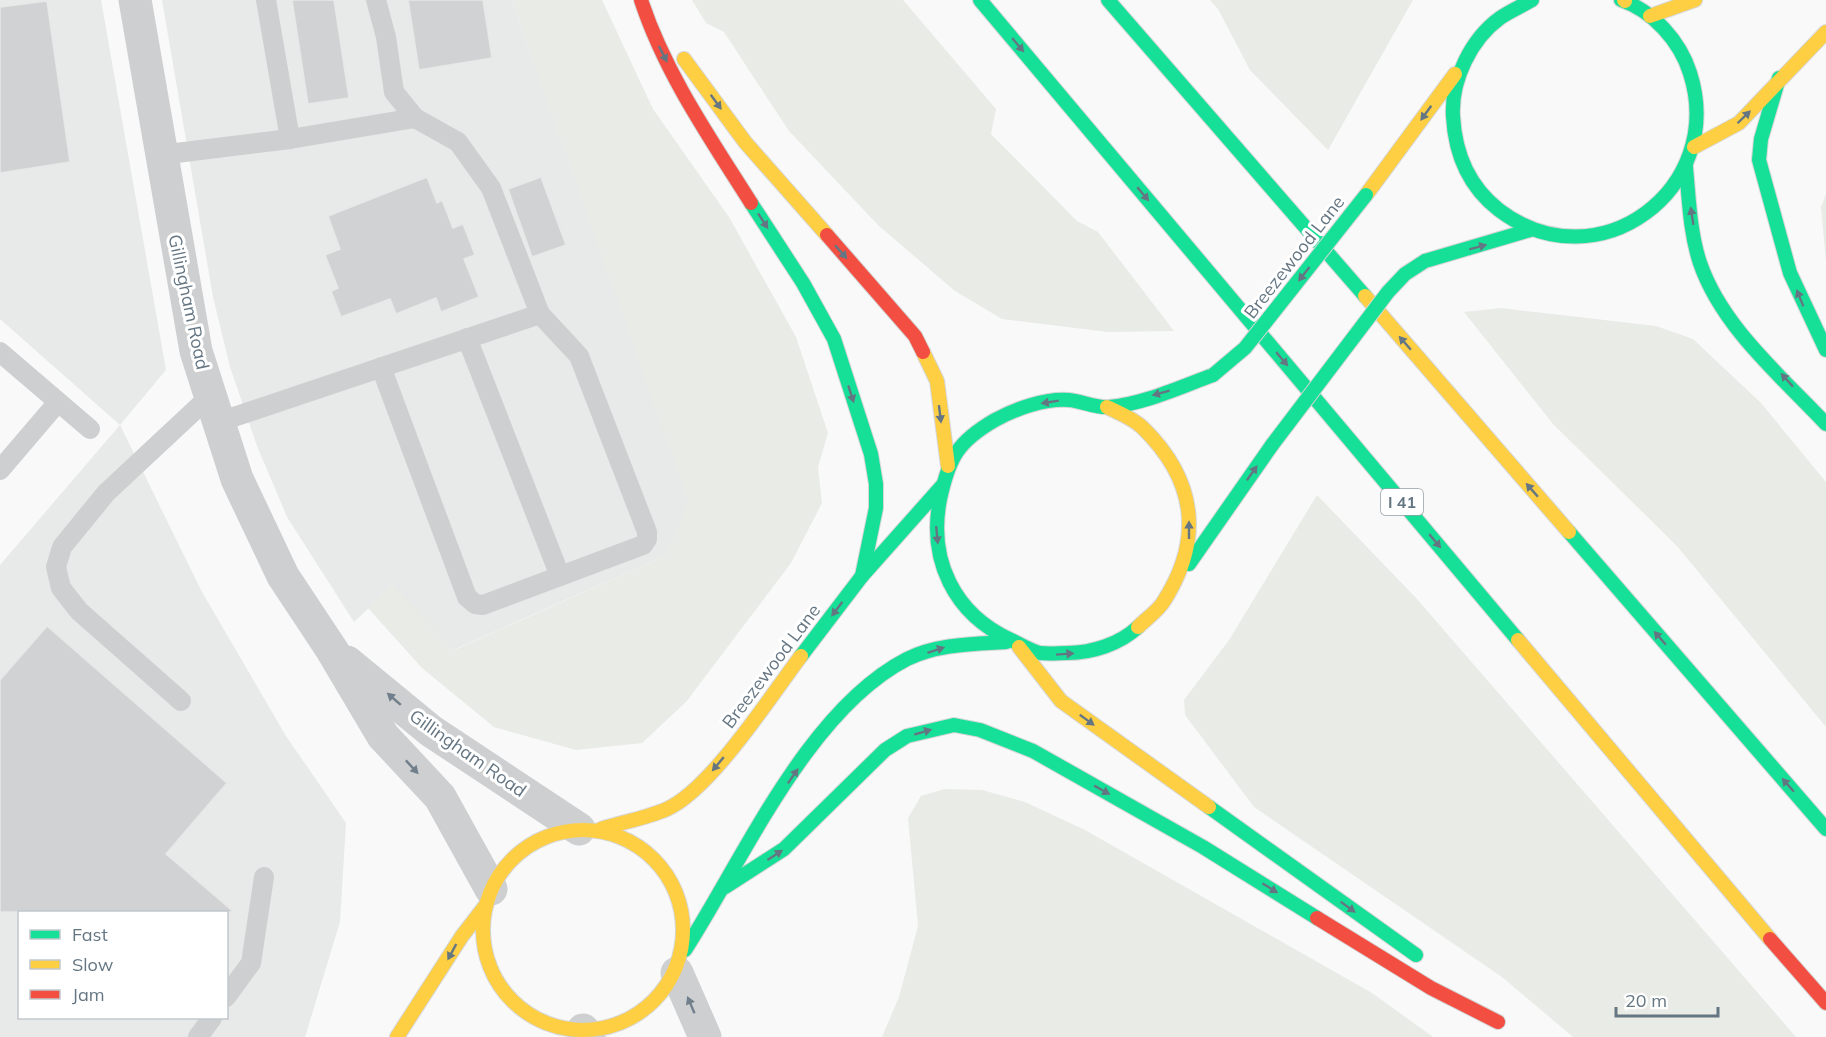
<svg xmlns="http://www.w3.org/2000/svg" width="1826" height="1037" font-family="Mulish,sans-serif">
<rect width="100%" height="100%" fill="#f9f9f9"/>
<g fill="#e8e9e9" fill-rule="evenodd">
<path d="M0 0H101L166 370 120 425 202 592 286 736 346 823 340 922 305 1037H0V565L120 425 0 319ZM20 912H226V1018H20Z"/>
<polygon points="162,0 512,0 689,501 667,555 453,650 392,586 354,622 287,517 257,446 230,367 213,297"/>
</g>
<g fill="#e8ebe6">
<polygon points="512,0 602,0 653,109 729,217 796,337 828,433 818,467 822,503 791,563 686,702 642,743 576,750 494,727 422,668 368,608 392,585 454,650 667,555 688,501"/>
<polygon points="692,0 903,0 996,109 991,134 1077,221 1098,232 1174,331 1108,332 1002,319 955,291 878,225 789,131 724,32 706,23"/>
<polygon points="1210,0 1413,0 1328,150 1250,70 1218,9"/>
<polygon points="1826,194 1826,261 1821,207"/>
<polygon points="1501,308 1656,326 1693,339 1761,403 1826,482 1826,727 1677,546 1553,424 1464,312"/>
<polygon points="1317,495 1417,599 1796,1037 1573,1037 1502,977 1254,807 1185,715 1184,700 1229,640"/>
<polygon points="945,789 982,790 1025,802 1085,830 1372,993 1433,1037 882,1037 899,997 918,926 908,818 921,796"/>
</g>
<g fill="#d0d2d3" stroke="#e8e8e8" stroke-width="1.5">
<polygon points="292,0 334,0 349,98 308,104"/>
<polygon points="408,0 483,0 492,58 419,70"/>
<polygon points="47,1 70,162 0,173 0,7"/>
<polygon points="427,177 437,203 442,200 453,228 463,224 475,255 464,259 479,297 441,312 436,298 396,314 390,299 341,317 331,291 338,288 325,255 340,249 328,216"/>
<polygon points="541,177 566,245 532,257 508,189"/>
<polygon points="47,626 227,783 166,854 234,912 0,912 0,680"/>
</g>
<g fill="none" stroke-linecap="round" stroke-linejoin="round">
<g stroke="#d5d6d7" stroke-width="16">
<g id="fast">
<polyline points="980,0 1518,640"/>
<polyline points="1108,0 1365,296"/>
<path d="M1532 0C1522 6 1510 11 1500 18 1471 39 1451 80 1453 116 1455 153 1468 186 1499 210 1598 285 1727 189 1690 73 1680 41 1653 11 1621 0"/>
<polyline points="1779,78 1761,139 1759,160 1790,273 1826,350"/>
<path d="M1686 168C1689 200 1690 233 1700 263 1722 327 1781 376 1826 424"/>
<polyline points="751,203 803,283 834,339 871,454 876,484 876,508 862,576"/>
<polyline points="1425,261 1530,230"/>
<polyline points="1569,532 1826,829"/>
<polyline points="1189,564 1272,445"/>
<path d="M1138 627C1120 644 1092 653 1067 653 1059 653 1049 654 1040 653 1031 651 1020 644 1011 640 954 614 928 560 940 499 949 458 957 442 995 420 1015 409 1045 398 1069 400 1082 401 1095 408 1109 407 1144 404 1180 387 1213 375"/>
<polyline points="801,656 862,576 942,486"/>
<polyline points="1209,807 1416,955"/>
<polyline points="725,887 784,849 885,750 907,736 954,725 980,730 1033,751 1203,847 1317,918"/>
<path d="M685 950C744 858 808 710 907 659 937 644 973 644 1006 642"/>
</g>
</g>
<g stroke="#d5d6d7" stroke-width="16">
<g id="slow">
<polyline points="1624,0 1625,1"/>
<polyline points="1650,16 1695,0"/>
<polyline points="684,59 745,142 827,235"/>
<polyline points="1694,147 1739,123 1826,32"/>
<polyline points="1366,195 1455,74"/>
<polyline points="1365,296 1569,532"/>
<polyline points="923,352 937,381 948,466"/>
<path d="M1107 407C1119 413 1133 418 1143 428 1195 479 1204 538 1164 601 1158 611 1146 619 1138 627"/>
<polyline points="1518,640 1770,939"/>
<polyline points="1019,647 1061,701 1209,807"/>
<path d="M601 829C623 822 647 818 667 809 711 789 770 697 801 656"/>
<circle cx="583" cy="930" r="100"/>
<polyline points="397,1037 462,936 486,905"/>
</g>
</g>
<g stroke="#d5d6d7" stroke-width="16">
<g id="jam">
<path d="M641 0C665 73 710 138 751 203"/>
<polyline points="827,235 915,336 923,352"/>
<polyline points="1317,918 1431,988 1498,1022"/>
<polyline points="1770,939 1826,1003"/>
</g>
</g>
<g stroke="#cecfd0" stroke-width="20">
<polyline points="376,0 386,37 394,92 415,118 458,142 491,188 540,314"/>
<polyline points="290,139 415,118"/>
<polyline points="160,155 290,139 266,0"/>
<polyline points="467,338 560,576"/>
<polyline points="0,352 90,429"/>
<polyline points="219,422 540,314 579,356 647,532 647,539 643,545 483,605 475,604 467,597 381,367"/>
<polyline points="0,470 58,402"/>
<polyline points="181,701 79,611 61,588 56,567 62,547 106,493 210,396"/>
<polyline points="226,997 251,963 264,877"/>
<polyline points="198,1037 212,1018"/>
</g>
<g stroke="#cecfd0" stroke-width="33">
<polyline points="135,0 196,351 237,479 283,576 332,650 383,736 440,797 491,889"/>
<polyline points="347,662 431,731 579,829"/>
<polyline points="677,973 705,1037"/>
<polyline points="583,1030 589,1037"/>
</g>
<use href="#fast" stroke="#16e098" stroke-width="14"/>
<use href="#slow" stroke="#ffcf43" stroke-width="14"/>
<use href="#jam" stroke="#f24e42" stroke-width="14"/>
<g stroke="#d5d6d7" stroke-width="16" stroke-linecap="butt">
<g id="fast-bridge">
<polyline points="1213,375 1245,348 1366,195"/>
<polyline points="1272,445 1388,292 1405,274 1425,261"/>
</g>
</g>
<use href="#fast-bridge" stroke="#16e098" stroke-width="14"/>
</g>
<defs><path id="oneway-solid" d="M-6-.8H1V-3.2L6.5 0L1 3.2V.8H-6Z" transform="scale(1.5)"/></defs>
<g fill="#657683">
<use href="#oneway-solid" transform="translate(1018 45) rotate(50)"/>
<use href="#oneway-solid" transform="translate(663 54) rotate(63)"/>
<use href="#oneway-solid" transform="translate(716 102) rotate(54)"/>
<use href="#oneway-solid" transform="translate(1426 113) rotate(126)"/>
<use href="#oneway-solid" transform="translate(1744 117) rotate(-44)"/>
<use href="#oneway-solid" transform="translate(1143 194) rotate(50)"/>
<use href="#oneway-solid" transform="translate(1692 216) rotate(-99)"/>
<use href="#oneway-solid" transform="translate(763 221) rotate(57)"/>
<use href="#oneway-solid" transform="translate(1478 247) rotate(-15)"/>
<use href="#oneway-solid" transform="translate(841 252) rotate(49)"/>
<use href="#oneway-solid" transform="translate(1304 274) rotate(128)"/>
<use href="#oneway-solid" transform="translate(1800 298) rotate(-112)"/>
<use href="#oneway-solid" transform="translate(1405 343) rotate(-131)"/>
<use href="#oneway-solid" transform="translate(1282 359) rotate(50)"/>
<use href="#oneway-solid" transform="translate(1787 380) rotate(-132)"/>
<use href="#oneway-solid" transform="translate(1161 393) rotate(165)"/>
<use href="#oneway-solid" transform="translate(851 394) rotate(72)"/>
<use href="#oneway-solid" transform="translate(1050 402) rotate(171)"/>
<use href="#oneway-solid" transform="translate(940 414) rotate(83)"/>
<use href="#oneway-solid" transform="translate(1252 473) rotate(-55)"/>
<use href="#oneway-solid" transform="translate(1532 490) rotate(-131)"/>
<use href="#oneway-solid" transform="translate(1189 530) rotate(-90)"/>
<use href="#oneway-solid" transform="translate(937 535) rotate(85)"/>
<use href="#oneway-solid" transform="translate(1435 541) rotate(50)"/>
<use href="#oneway-solid" transform="translate(837 609) rotate(127)"/>
<use href="#oneway-solid" transform="translate(1660 638) rotate(-131)"/>
<use href="#oneway-solid" transform="translate(936 650) rotate(-18)"/>
<use href="#oneway-solid" transform="translate(1065 654) rotate(-4)"/>
<use href="#oneway-solid" transform="translate(1087 720) rotate(36)"/>
<use href="#oneway-solid" transform="translate(923 732) rotate(-16)"/>
<use href="#oneway-solid" transform="translate(718 764) rotate(130)"/>
<use href="#oneway-solid" transform="translate(793 776) rotate(-55)"/>
<use href="#oneway-solid" transform="translate(1788 785) rotate(-131)"/>
<use href="#oneway-solid" transform="translate(1102 790) rotate(29)"/>
<use href="#oneway-solid" transform="translate(775 855) rotate(-33)"/>
<use href="#oneway-solid" transform="translate(1270 888) rotate(32)"/>
<use href="#oneway-solid" transform="translate(1348 907) rotate(36)"/>
<use href="#oneway-solid" transform="translate(452 952) rotate(118)"/>
</g>
<g fill="#707f8b">
<use href="#oneway-solid" transform="translate(394 699) rotate(-139)"/>
<use href="#oneway-solid" transform="translate(412 767) rotate(47)"/>
<use href="#oneway-solid" transform="translate(691 1005) rotate(-113)"/>
</g>
<g text-anchor="middle" dominant-baseline="central" stroke-width="6" stroke-linejoin="round" paint-order="stroke">
<rect fill="#fff" stroke="#939fa8" stroke-width="1.5" x="1381" y="489" width="42" height="26" rx="4.5"/>
<g font-size="16" font-weight="bold" fill="#657683">
<text x="1402" y="502">I 41</text>
</g>
<g font-size="18" fill="#657683" stroke="#fff">
<text transform="translate(1294 257) rotate(-52)">Breezewood Lane</text>
<text transform="translate(189 302) rotate(78)">Gillingham Road</text>
<text transform="translate(771 666) rotate(-53)">Breezewood Lane</text>
<text transform="translate(468 753) rotate(35)">Gillingham Road</text>
</g>
</g>
<rect x="18" y="911" width="210" height="108" fill="#ffffff" stroke="#c1c8cd" stroke-width="1.5"/>
<rect x="30" y="930" width="30" height="9" fill="#16e098" stroke="#c1c8cd" stroke-width="1.5"/>
<text x="72" y="941" font-size="18" fill="#657683">Fast</text>
<rect x="30" y="960" width="30" height="9" fill="#ffcf43" stroke="#c1c8cd" stroke-width="1.5"/>
<text x="72" y="971" font-size="18" fill="#657683">Slow</text>
<rect x="30" y="990" width="30" height="9" fill="#f24e42" stroke="#c1c8cd" stroke-width="1.5"/>
<text x="72" y="1001" font-size="18" fill="#657683">Jam</text>
<path d="M1616 1007v9h102v-9" fill="none" stroke="#657683" stroke-width="3"/>
<text x="1625" y="1007" font-size="18" fill="#657683" stroke="#ffffff" stroke-width="4.5" paint-order="stroke">20 m</text>
</svg>
